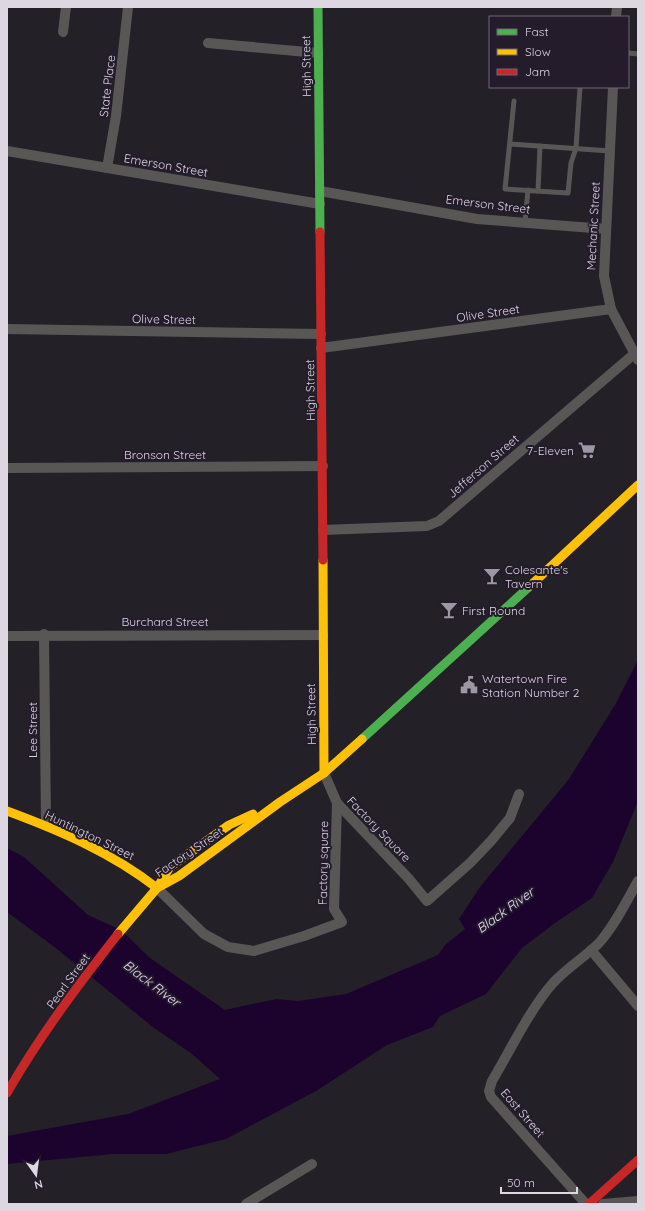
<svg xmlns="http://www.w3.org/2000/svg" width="645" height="1211" font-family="Quicksand,sans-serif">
<rect width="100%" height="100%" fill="#242028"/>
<polygon fill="#1c032d" points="638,660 638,801 613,862 592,898 555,923 522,948 486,994 440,1016 433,1027 387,1045 316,1091 226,1139 166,1154 113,1154 7,1164 7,1136 128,1114 220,1079 191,1053 154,1028 57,949 7,912 7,848 24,857 88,915 121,930 150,958 225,1010 276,999 298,1001 346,994 438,955 445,945 465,929 459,919 480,887 569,779 615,705"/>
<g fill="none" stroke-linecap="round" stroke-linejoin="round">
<g stroke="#595756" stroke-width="5">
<polyline points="628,53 638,54"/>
<polyline points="514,101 505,189 568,193 571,163 576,148 580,87"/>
<polyline points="510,144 610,151"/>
<polyline points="538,191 540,146"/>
<polyline points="525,222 528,190"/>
</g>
<g stroke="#595756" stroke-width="10">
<polyline points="616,17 617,7"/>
<polyline points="63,32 66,7"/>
<polyline points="208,43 318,53"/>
<polyline points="613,87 604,276 611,309 638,360"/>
<polyline points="7,151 320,204"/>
<polyline points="107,168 116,116 128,7"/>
<polyline points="320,191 477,219 606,229"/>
<polyline points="7,329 321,334"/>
<polyline points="321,348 611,309"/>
<polyline points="7,468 323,466"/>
<polyline points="323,530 427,526 439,521 634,354"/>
<polyline points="44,634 46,825"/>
<polyline points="7,636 323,635"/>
<polyline points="324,773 337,803 409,879 427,901 470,863 491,841 510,818 519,794"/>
<polyline points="157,888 204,934 228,947 254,951 304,936 342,922 334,909 337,803"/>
<polyline points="591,950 638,1006"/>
<polyline points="246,1204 312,1164"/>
<path d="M586 1204 491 1097 489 1091 492 1081C510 1051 530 1009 553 983 567 968 585 957 599 943 615 925 626 902 638 881"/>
<polyline points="603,1204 638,1201"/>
</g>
<g stroke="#4caf50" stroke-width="9">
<polyline points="318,7 320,232"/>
<polyline points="362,739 530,586"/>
</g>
<g stroke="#ffc107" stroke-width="9">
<polyline points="323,560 324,773"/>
<polyline points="530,586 638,485"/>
<path d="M7 811C61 831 112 853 157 888"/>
<polyline points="157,888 179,876 280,802 324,773 362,739"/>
<polyline points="118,934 157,888 170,867 229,825 253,814"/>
</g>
<g stroke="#c62828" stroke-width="9">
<polyline points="320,232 323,560"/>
<path d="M7 1093C39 1037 78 985 118 934"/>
<polyline points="589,1204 638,1160"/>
</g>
</g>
<defs>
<g id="supermarket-bare" transform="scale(1.38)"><path d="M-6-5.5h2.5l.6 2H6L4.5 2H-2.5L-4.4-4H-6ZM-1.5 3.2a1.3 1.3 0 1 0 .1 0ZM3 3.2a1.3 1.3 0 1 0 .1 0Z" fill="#9c97a1" stroke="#241c2b" stroke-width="2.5" paint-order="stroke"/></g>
<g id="bar-bare" transform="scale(1.38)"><path d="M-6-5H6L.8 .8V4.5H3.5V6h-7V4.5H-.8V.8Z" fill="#9c97a1" stroke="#241c2b" stroke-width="2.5" paint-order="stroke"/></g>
<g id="civic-bare" transform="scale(1.38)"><path d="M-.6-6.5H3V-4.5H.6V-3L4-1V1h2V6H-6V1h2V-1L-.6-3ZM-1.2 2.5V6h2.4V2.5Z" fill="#9c97a1" stroke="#241c2b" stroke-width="2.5" paint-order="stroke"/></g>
</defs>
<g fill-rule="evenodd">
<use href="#supermarket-bare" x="587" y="450"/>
<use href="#bar-bare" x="492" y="576"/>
<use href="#bar-bare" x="449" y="610"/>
<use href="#civic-bare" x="469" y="685"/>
</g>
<g text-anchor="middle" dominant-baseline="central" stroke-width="4" stroke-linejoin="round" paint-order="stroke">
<g font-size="12" fill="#ddd7e2" stroke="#241c2b">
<text transform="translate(306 66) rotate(-91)">High Street</text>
<text transform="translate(107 86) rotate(-83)">State Place</text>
<text transform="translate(166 165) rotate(10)">Emerson Street</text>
<text transform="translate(488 204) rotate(7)">Emerson Street</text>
<text transform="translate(593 226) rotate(-87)">Mechanic Street</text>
<text transform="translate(488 313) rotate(-8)">Olive Street</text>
<text transform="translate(164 319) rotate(1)">Olive Street</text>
<text transform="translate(310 390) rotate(-91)">High Street</text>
<text x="165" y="454">Bronson Street</text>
<text transform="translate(483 466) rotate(-41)">Jefferson Street</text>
<text x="165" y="621">Burchard Street</text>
<text transform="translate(311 714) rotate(-91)">High Street</text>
<text transform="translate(32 730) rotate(-90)">Lee Street</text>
<text transform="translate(379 829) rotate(46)">Factory Square</text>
<text transform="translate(90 835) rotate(26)">Huntington Street</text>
<text transform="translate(189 852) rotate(-34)">Factory Street</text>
<text transform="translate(323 863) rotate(-89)">Factory square</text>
<text transform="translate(68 981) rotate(-54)">Pearl Street</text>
<text transform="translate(523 1113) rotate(49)">East Street</text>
</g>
<g font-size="12" fill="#ddd7e2" stroke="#241c2b" text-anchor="start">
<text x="574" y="450" text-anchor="end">7-Eleven</text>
<text x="505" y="569">Colesante's<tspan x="505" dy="14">Tavern</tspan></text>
<text x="462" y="610">First Round</text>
<text x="482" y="678">Watertown Fire<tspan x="482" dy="14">Station Number 2</tspan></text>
</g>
<g font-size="13" font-style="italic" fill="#ebd9fb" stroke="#241c2b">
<text transform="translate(505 910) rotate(-36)">Black River</text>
<text transform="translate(152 983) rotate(37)">Black River</text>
</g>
</g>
<rect width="645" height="1211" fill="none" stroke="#ddd7e2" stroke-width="16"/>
<rect x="489" y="16" width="140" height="72" fill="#241c2b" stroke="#6e6774"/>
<rect x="497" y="29" width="20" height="6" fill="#4caf50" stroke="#6e6774"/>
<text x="525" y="36" font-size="12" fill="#ddd7e2">Fast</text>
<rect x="497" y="49" width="20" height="6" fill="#ffc107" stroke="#6e6774"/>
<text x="525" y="56" font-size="12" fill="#ddd7e2">Slow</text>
<rect x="497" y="69" width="20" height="6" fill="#c62828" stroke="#6e6774"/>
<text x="525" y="76" font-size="12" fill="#ddd7e2">Jam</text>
<g transform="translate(36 1175) rotate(166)" stroke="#241c2b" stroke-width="3" paint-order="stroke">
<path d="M0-3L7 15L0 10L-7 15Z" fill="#ddd7e2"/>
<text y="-6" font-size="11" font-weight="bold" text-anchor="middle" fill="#ddd7e2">N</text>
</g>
<path d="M501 1187v6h76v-6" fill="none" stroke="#ddd7e2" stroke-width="2"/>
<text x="507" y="1187" font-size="12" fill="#ddd7e2" stroke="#241c2b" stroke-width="3" paint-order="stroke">50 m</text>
</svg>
